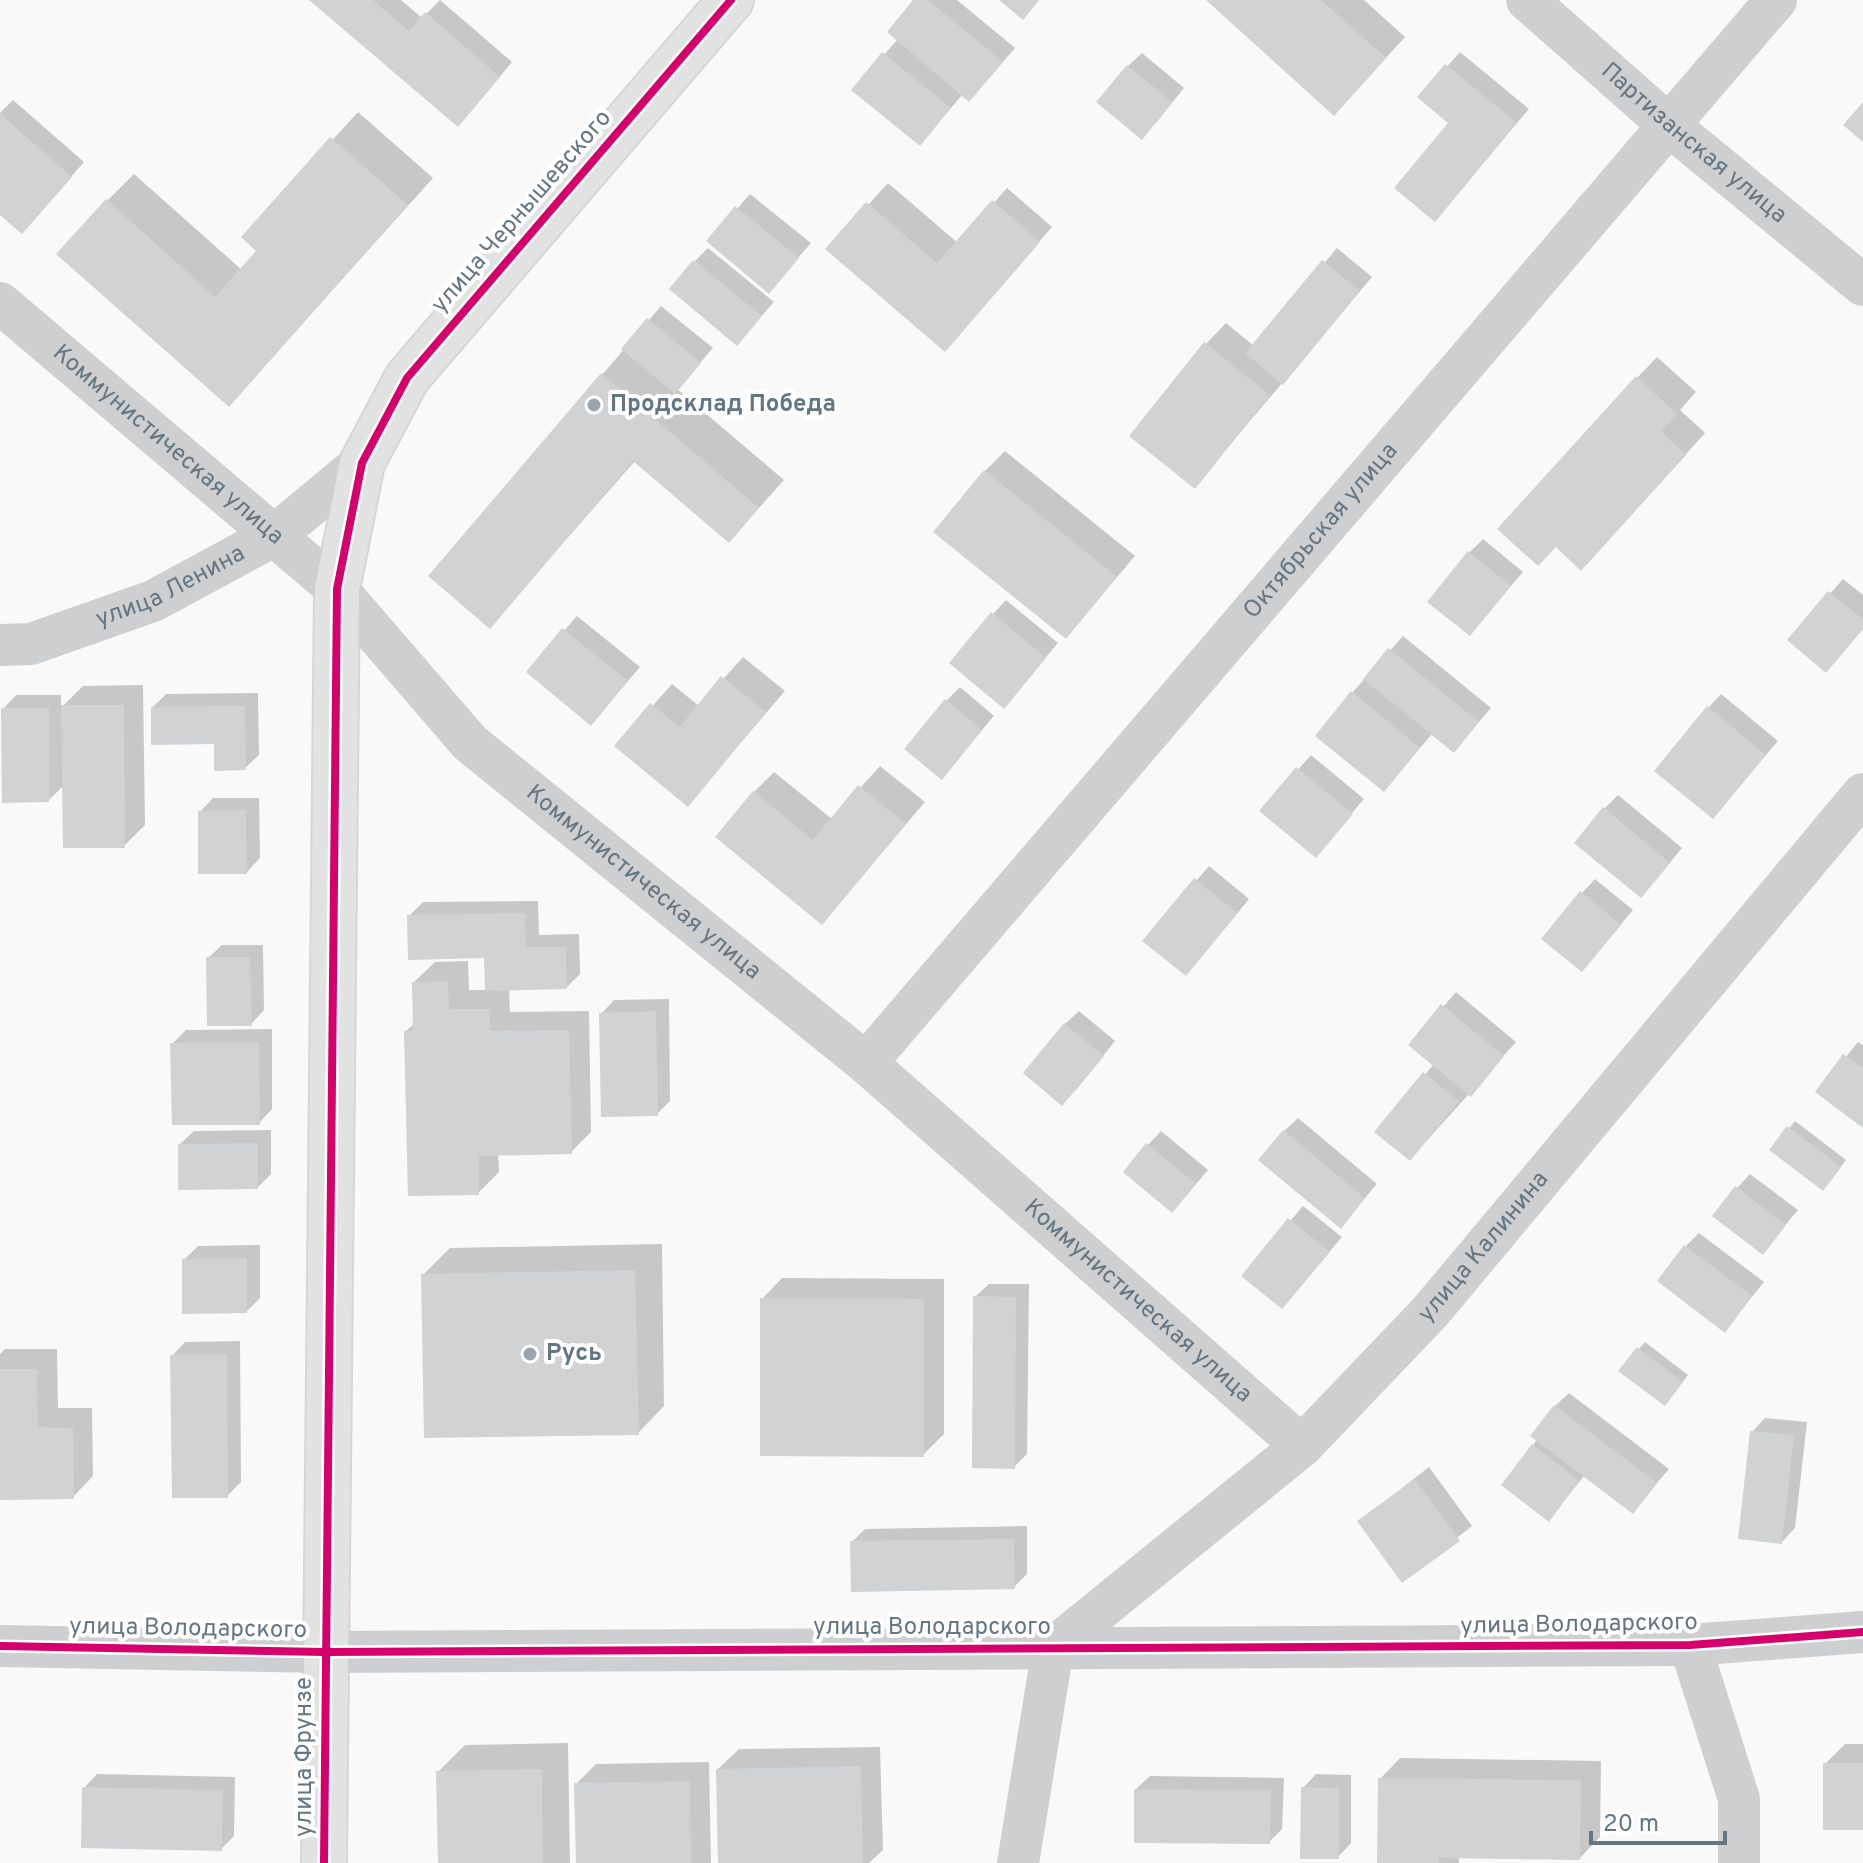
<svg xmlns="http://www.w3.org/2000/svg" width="1863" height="1863" font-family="Overpass,sans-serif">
<rect width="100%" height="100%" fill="#f9f9f9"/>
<g fill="#0003">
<polygon points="312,0 401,0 422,18 440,0 512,62 471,111"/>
<polygon points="916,0 957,0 1015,48 982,86 963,94 920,144 854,89 898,39"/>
<polygon points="1209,0 1364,0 1405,37 1354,93"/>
<polygon points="1460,52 1529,109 1435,219 1451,123 1420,97"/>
<polygon points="1142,53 1184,88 1155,124 1128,66"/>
<polygon points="13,100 84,162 35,218 0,213 0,113"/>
<polygon points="358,112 433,178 229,405 107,201 134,174 242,270 259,250 244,237"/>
<polygon points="888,183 958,243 1007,188 1052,227 945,350 828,249"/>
<polygon points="750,194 811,243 769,291 709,241"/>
<polygon points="708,248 774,302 737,344 695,261"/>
<polygon points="1337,248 1372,277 1195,486 1206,344 1226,323 1254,346"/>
<polygon points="661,306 713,348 677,389 784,480 729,541 635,461 490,626 602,375"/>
<polygon points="1657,357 1696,392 1680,410 1705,433 1601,548 1637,378"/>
<polygon points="1005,451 1135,556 1066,637 985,471"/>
<polygon points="1483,539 1523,572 1469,634 1470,552"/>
<polygon points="1843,579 1863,595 1863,629 1826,671 1790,640"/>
<polygon points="1006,600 1058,643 1004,706 993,614"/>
<polygon points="577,616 640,667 591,724 528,672"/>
<polygon points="1403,636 1491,708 1454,750 1433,733 1384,790 1352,693"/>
<polygon points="743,657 785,691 688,804 617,746 672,684 699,706"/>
<polygon points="143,685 145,825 124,846 64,785 49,800 3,709 16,695 61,695 61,708 83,686"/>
<polygon points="960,687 994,716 941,778 946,701"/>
<polygon points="258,693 259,755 245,768 216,742 153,707 166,694"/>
<polygon points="1721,694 1778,741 1713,816 1708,708"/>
<polygon points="1311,755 1364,799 1316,855 1262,811"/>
<polygon points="880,766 925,802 822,923 754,792 774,772 832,819"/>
<polygon points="1618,795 1682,848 1654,882 1604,809"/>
<polygon points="213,798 259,798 260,858 247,872 200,812"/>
<polygon points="1209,866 1249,899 1199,960 1145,941"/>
<polygon points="1595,879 1633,910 1582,970 1582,893"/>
<polygon points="538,901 539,935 579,934 580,974 567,987 509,988 510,1012 589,1011 591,1132 571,1152 498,1154 499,1172 478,1193 406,1031 415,1023 414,982 435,962 468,961 469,990 487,990 486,956 409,916 423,902"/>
<polygon points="222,945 263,945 264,1010 251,1024 208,958"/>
<polygon points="1456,992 1516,1042 1410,1159 1377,1132 1434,1064 1410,1045"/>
<polygon points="669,999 670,1101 657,1114 601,1014 614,1000"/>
<polygon points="1079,1011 1115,1041 1076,1090 1065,1024"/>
<polygon points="272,1029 272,1109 259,1123 172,1044 186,1030"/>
<polygon points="1858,1042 1863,1045 1863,1126 1818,1091"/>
<polygon points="1298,1118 1377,1184 1341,1226 1284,1131"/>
<polygon points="1795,1121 1846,1160 1829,1183 1771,1150"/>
<polygon points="271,1130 271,1174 258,1187 180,1144 194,1131"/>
<polygon points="1161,1131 1208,1170 1185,1197 1148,1145"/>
<polygon points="1750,1174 1798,1210 1763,1252 1737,1188"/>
<polygon points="1303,1206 1342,1237 1282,1307 1244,1275"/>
<polygon points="1699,1233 1764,1282 1725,1330 1686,1246"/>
<polygon points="662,1244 664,1406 638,1433 423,1275 450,1248"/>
<polygon points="260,1245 260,1298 247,1311 184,1260 198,1246"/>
<polygon points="782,1278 944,1279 944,1434 923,1455 762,1299"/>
<polygon points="989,1284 1029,1284 1027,1454 1014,1467 975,1297"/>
<polygon points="240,1341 241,1482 227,1496 172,1356 185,1342"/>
<polygon points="1645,1342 1688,1375 1670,1398 1621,1370"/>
<polygon points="5,1349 57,1349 58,1408 92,1408 93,1476 73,1497 0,1498 0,1354"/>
<polygon points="1569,1393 1669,1469 1633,1511 1585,1475 1549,1519 1533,1446 1555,1406"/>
<polygon points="1765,1418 1807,1422 1795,1528 1782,1542 1752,1432"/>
<polygon points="1429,1467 1472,1526 1402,1581 1360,1521"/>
<polygon points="1027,1526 1027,1574 1014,1587 852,1542 865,1529"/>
<polygon points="568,1743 570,1863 440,1863 438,1772 465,1745"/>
<polygon points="1845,1744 1863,1744 1863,1828 1825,1764"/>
<polygon points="880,1747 883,1850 869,1863 720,1863 718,1769 739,1749"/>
<polygon points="1400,1758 1601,1761 1600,1837 1580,1858 1459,1856 1459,1863 1379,1863 1380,1779"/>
<polygon points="709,1762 711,1863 578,1863 576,1784 596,1764"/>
<polygon points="97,1774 235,1777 234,1836 221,1849 84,1788"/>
<polygon points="1316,1774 1351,1775 1351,1843 1338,1857 1303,1788"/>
<polygon points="1150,1776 1284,1778 1282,1829 1269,1842 1136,1789"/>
</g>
<g fill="#d0d2d3">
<polygon points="309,0 373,0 409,31 425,12 500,77 458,127"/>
<polygon points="913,0 928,0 1003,62 969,102 887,32"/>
<polygon points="999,0 1039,0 1023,20"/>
<polygon points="1206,0 1321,0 1386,58 1334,116"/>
<polygon points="882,52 951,108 920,146 851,90"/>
<polygon points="1445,64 1517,123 1435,222 1394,188 1448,123 1417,97"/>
<polygon points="1127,65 1172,102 1142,140 1096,102"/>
<polygon points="1863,102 1863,142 1843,125"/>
<polygon points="0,114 72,177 22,234 0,215"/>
<polygon points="330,137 408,205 229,407 56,254 106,199 215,297 256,251 241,237"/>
<polygon points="992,200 1040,242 945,352 825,249 866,202 937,263"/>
<polygon points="735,206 799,258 769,294 706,241"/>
<polygon points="693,260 762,316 737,346 669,289"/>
<polygon points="1322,260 1360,291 1283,385 1245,353"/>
<polygon points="647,318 701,363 675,394 621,349"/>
<polygon points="1204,342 1270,395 1195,489 1129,436"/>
<polygon points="601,373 759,508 729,543 633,461 490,629 428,576"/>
<polygon points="1636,376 1677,414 1661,431 1686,455 1581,571 1556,547 1538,566 1497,529"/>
<polygon points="984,470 1117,577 1066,639 933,532"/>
<polygon points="1468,551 1511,586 1470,636 1427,602"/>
<polygon points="1828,591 1863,619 1863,629 1826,673 1787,640"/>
<polygon points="991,612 1046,658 1004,709 949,663"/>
<polygon points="562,628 628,681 591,726 526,672"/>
<polygon points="1388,648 1479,722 1454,753 1363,679"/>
<polygon points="721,676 766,712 688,807 614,746 650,703 680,727"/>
<polygon points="1351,691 1420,748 1384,792 1315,736"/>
<polygon points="945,699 982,730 942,780 904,749"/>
<polygon points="61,705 124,705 125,848 63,848"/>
<polygon points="214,706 245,706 246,770 214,771 214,744 151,745 151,707"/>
<polygon points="1707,706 1766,755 1713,819 1654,771"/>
<polygon points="1,708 49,708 49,802 2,803"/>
<polygon points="1296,767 1353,814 1316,858 1259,811"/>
<polygon points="858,785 906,824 822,925 715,837 753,791 813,840"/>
<polygon points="1603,807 1670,863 1641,898 1574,843"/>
<polygon points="246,810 247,874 198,874 198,811"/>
<polygon points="1194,878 1237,913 1186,976 1142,941"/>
<polygon points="1580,891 1621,925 1582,972 1541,939"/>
<polygon points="525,913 526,947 566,947 567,989 485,991 484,958 408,960 407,915"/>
<polygon points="206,957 250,957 252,1026 207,1026"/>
<polygon points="448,981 449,1009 490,1009 490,1031 569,1030 572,1154 479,1156 479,1195 408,1196 404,1031 413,1031 412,982"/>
<polygon points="1441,1004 1504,1056 1471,1097 1408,1045"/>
<polygon points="656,1011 658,1116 601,1117 599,1013"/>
<polygon points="1064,1023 1104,1056 1062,1106 1023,1073"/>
<polygon points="259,1042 260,1125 172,1125 170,1043"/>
<polygon points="1843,1054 1863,1068 1863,1128 1815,1092"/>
<polygon points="1423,1072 1459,1101 1410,1161 1374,1132"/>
<polygon points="1787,1126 1841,1167 1823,1191 1769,1150"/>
<polygon points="1283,1130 1365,1198 1341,1229 1258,1160"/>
<polygon points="258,1143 258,1189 178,1190 178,1144"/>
<polygon points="1146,1143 1196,1184 1172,1213 1123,1172"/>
<polygon points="1735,1186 1786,1225 1763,1255 1712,1216"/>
<polygon points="1288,1218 1330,1252 1282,1309 1241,1276"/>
<polygon points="1684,1245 1752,1296 1725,1333 1657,1281"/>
<polygon points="247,1258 247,1313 182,1314 182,1259"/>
<polygon points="635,1270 639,1435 424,1438 421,1274"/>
<polygon points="973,1296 1016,1297 1015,1469 972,1468"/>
<polygon points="760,1298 924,1299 924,1457 760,1456"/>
<polygon points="1637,1347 1683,1382 1665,1406 1618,1371"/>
<polygon points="227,1354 228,1498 172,1498 170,1355"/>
<polygon points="0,1369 37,1369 38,1427 73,1428 74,1499 0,1500"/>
<polygon points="1554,1405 1657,1483 1633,1514 1530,1436"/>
<polygon points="1750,1431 1794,1435 1782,1544 1738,1539"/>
<polygon points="1532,1444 1579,1481 1549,1522 1501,1485"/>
<polygon points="1415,1479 1460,1541 1402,1583 1357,1521"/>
<polygon points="1014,1539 1015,1589 851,1592 850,1541"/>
<rect x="1823" y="1763" width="40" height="67"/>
<polygon points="861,1766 863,1863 718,1863 716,1769"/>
<polygon points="542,1769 543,1863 438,1863 436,1771"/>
<polygon points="1378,1778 1581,1780 1580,1860 1439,1858 1439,1863 1377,1863"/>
<polygon points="690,1781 691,1863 576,1863 574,1783"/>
<polygon points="82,1787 223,1790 222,1851 81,1848"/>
<polygon points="1301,1787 1339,1788 1339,1859 1300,1859"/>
<polygon points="1134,1789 1271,1790 1270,1844 1134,1843"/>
</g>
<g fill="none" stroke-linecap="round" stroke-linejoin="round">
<g stroke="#d5d6d7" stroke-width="48">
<polyline id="secondary" points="324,1863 337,589 362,463 407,378 731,0"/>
</g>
<g stroke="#cecfd0" stroke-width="42">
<path id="s1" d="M1527 0 1671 127 1863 285"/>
<path id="s2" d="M0 303 337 589 470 743 866 1063 1302 1446"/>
<path id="s3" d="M0 645 31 644 153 601 275 535 362 463"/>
<path id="s4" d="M866 1063 1776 0"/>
<polyline points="1690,1645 1739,1799 1739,1863"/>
<polyline points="0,1646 326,1652 1690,1645 1863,1632"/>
<path id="s5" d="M1018 1863 1053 1648 1302 1446 1430 1312 1863 794"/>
</g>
<use href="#secondary" stroke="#e1e2e2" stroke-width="44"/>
<g stroke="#fff" stroke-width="13">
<g id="cycleway">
<polyline points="0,1646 326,1652 1690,1645 1863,1632"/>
<polyline points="324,1863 337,589 362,463 407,378 731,0"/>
</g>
</g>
<use href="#cycleway" stroke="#d6006c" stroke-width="8"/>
</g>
<g fill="#99a4ac" stroke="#fff" stroke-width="3">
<circle cx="594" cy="405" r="8"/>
<circle cx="530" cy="1354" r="8"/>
</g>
<g text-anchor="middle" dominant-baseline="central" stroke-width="8" stroke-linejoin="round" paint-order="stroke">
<g font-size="24" fill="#657683" stroke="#fff">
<text stroke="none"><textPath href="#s1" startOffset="220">Партизанская улица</textPath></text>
<text transform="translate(522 212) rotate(-49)">улица Чернышевского</text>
<text stroke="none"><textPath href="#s2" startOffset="220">Коммунистическая улица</textPath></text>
<text stroke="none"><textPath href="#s4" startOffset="700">Октябрьская улица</textPath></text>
<text stroke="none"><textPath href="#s3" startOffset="182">улица Ленина</textPath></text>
<text stroke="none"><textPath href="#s2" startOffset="868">Коммунистическая улица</textPath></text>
<text stroke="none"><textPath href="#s5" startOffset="808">улица Калинина</textPath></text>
<text stroke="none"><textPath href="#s2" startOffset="1516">Коммунистическая улица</textPath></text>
<text transform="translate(1579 1625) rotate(-1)">улица Володарского</text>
<text x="932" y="1628">улица Володарского</text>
<text transform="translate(188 1629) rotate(1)">улица Володарского</text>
<text transform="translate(305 1757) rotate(-90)">улица Фрунзе</text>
</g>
<g font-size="24" font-weight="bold" fill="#657683" stroke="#fff" text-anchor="start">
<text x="610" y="405">Продсклад Победа</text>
<text x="546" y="1354">Русь</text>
</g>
</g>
<path d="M1591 1831v12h134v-12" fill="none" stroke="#657683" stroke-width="4"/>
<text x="1603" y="1831" font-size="24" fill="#657683" stroke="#ffffff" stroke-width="6" paint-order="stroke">20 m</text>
</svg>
